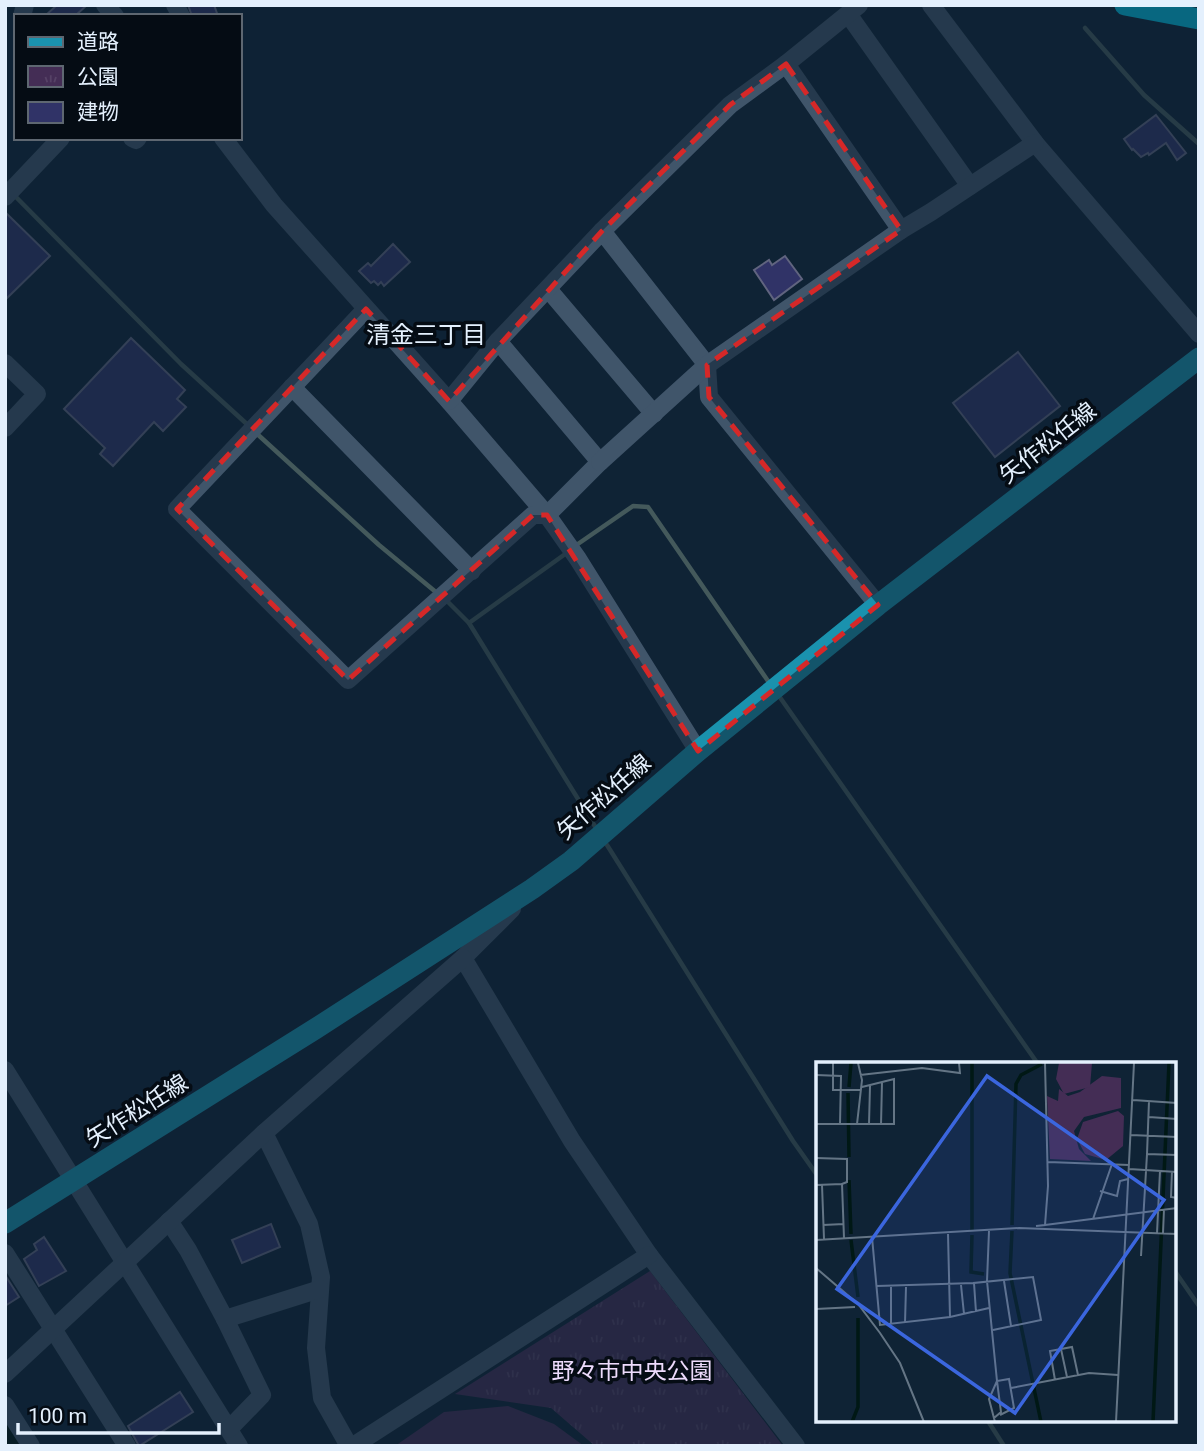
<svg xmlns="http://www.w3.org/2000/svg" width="1204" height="1451" font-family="Roboto,'Noto Sans JP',sans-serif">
<defs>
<pattern id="park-tufts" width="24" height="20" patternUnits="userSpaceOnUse" patternTransform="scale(1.75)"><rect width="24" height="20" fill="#442d55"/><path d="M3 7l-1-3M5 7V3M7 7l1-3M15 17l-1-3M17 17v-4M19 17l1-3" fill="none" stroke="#564266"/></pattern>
</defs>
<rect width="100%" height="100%" fill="#0f2335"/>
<polygon fill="url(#park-tufts)" points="650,1271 783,1446 595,1446 551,1408 455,1394"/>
<polygon fill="#442d55" points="508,1406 554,1424 584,1446 395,1446 444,1412"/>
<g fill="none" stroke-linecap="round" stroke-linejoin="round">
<g stroke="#44595b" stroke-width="4.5">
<polyline points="1085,28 1144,95 1199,144"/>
<polyline points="13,194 181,364 249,426"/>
<polyline points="255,432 379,545 437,593"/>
<polyline points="575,546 633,506 648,507 768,681"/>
<polyline points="444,598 469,623 596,828"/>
<polyline points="469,623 568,552"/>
<polyline points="779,696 1038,1064"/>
<polyline points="607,845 793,1141 817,1175"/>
<polyline points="1174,1270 1199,1306"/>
<polyline points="988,1421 1004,1446"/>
</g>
<polyline stroke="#001815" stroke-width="24" points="5,1435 12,1446"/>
</g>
<g fill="#303367" stroke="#60647f" stroke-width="2">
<polygon points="57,5 87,5 75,16 45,16"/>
<polygon points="188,5 214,5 218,16 192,16"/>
<polygon points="1156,115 1186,153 1177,160 1166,143 1149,155 1148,153 1141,157 1133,149 1132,150 1124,139"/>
<polygon points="5,212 50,256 5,300"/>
<polygon points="393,244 410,262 384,286 381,282 378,285 374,281 371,283 359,271 368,263 371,266"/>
<polygon points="785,256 802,279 774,300 754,270 769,260 772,265"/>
<polygon points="131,338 185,390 177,399 186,407 163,431 154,422 113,466 100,454 105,448 64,409"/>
<polygon points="1018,352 1060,406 995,457 953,403"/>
<polygon points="271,1224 280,1247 242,1263 232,1240"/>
<polygon points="44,1237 66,1271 39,1286 24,1259 37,1250 34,1244"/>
<polygon points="5,1275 19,1297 5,1306"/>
<polygon points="180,1392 193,1412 139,1446 128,1426"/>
</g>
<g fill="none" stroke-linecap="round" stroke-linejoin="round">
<g stroke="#40556a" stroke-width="18">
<polyline points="105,5 115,16"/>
<polyline points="175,5 181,16"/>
<polyline points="931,5 1035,143 1199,334"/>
<polyline points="848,14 970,186"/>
<polyline points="22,16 25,5"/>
<polyline points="786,64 901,230"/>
<polyline points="132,138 136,140 138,138"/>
<polyline points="223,138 274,205 449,401 547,515 578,559 698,751"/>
<polyline points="5,197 61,138"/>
<polyline points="602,231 730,105 786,64 859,5"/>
<polyline points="548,289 654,414"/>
<polyline points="366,309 177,509 348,680 533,515 547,515 600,462 498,341"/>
<polyline points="5,363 37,394 5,428"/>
<polyline points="292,387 472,571"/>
<polyline points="449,401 498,341 602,231 707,365 709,397 878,605"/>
<polyline points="600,462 707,365 901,230 931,212 1035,143"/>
<polyline points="512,909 463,958 572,1141 649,1255 796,1446"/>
<polyline points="5,1070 239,1446"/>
<polyline points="264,1133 309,1224 321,1277 316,1348 322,1398 349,1446"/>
<polyline points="169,1221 188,1250 225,1319"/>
<polyline points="5,1253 127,1446"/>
<polyline points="5,1374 264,1133 463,958"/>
<polyline points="5,1405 31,1446"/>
<polyline points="229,1429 262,1395 225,1319 320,1289"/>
<polyline points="353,1446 649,1255"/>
</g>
<polyline stroke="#1a92ae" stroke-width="21" points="5,1223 315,1029 532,889 571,861 698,751 878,605 1199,358"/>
<polyline stroke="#00bbdc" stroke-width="21" points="1125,5 1199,19"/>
</g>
<path d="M0 0H1204V1451H0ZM786 64 901 230 707 365 709 397 878 605 698 751 547 515H533L348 680 177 509 366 309 449 401 602 231 730 105Z" fill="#0f2335" fill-opacity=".55" fill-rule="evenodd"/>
<path fill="none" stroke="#d62828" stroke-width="5" stroke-dasharray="14 9" stroke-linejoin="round" d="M786 64 901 230 707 365 709 397 878 605 698 751 547 515H533L348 680 177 509 366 309 449 401 602 231 730 105Z"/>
<g text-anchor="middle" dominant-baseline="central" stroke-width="7" stroke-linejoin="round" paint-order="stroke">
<g font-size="23" fill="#e4f0fd" stroke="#050c14">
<text transform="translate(1048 443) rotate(-38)">矢作松任線</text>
<text transform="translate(604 797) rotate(-41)">矢作松任線</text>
<text transform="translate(137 1111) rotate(-32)">矢作松任線</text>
</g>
<g font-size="23" fill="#eddbfc" stroke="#050c14">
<text x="632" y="1371">野々市中央公園</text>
</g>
<g font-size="24" fill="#e4f0fd" stroke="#050c14">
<text x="426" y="335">清金三丁目</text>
</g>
</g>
<g transform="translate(816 1062)">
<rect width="360" height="360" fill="#0f2335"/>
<path d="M286 14 305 16V46L268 55 258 69 263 87 275 99 234 97 231 34 242 39 243 27 252 34 264 30Z" fill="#442d55"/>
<path d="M243 1H276L274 25 248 32 240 17ZM302 49 308 54 307 84 290 98 269 92 261 77 267 60Z" fill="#442d55"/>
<path fill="none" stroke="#001815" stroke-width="3.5" d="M33 25 35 1M32 31 33 95M33 118 35 172M196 163 200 22 205 13 226 2M156 168V1M196 169 194 211 225 360M156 173 155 210 168 212M35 178 42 235M36 360 42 345V256M337 360 353 1"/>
<path fill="none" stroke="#647585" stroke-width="2" d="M17 1V28H44M0 13 25 14 24 62M44 13 106 6 144 11 143 1M317 38 361 41M333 39 331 92 361 93M333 55 361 57M0 62H41L46 18 42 1M41 62H78V17L46 25M53 62 54 24M65 63 66 20M315 73 361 75M0 96 31 97V120L26 122 28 176M232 100 313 103M313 107 361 110M356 109 355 135 361 136M0 123 26 122M6 123 8 177M284 129 301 134 304 119 312 117M277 157 296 102M7 163 28 162M229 163 361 146M220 164 229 163 232 124 229 1M173 169 171 219 181 319 173 337 179 360M341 171 344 109M347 171 348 147M132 172 134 255 173 246M56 175 64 263 134 255M0 178 203 166 361 172M325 194 331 92M0 206 42 242 64 271 84 301 108 360M188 219 195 264M145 223 148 252M61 224 158 221M75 224V261M0 247 39 245M160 250 158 221 217 215 225 258 177 268M89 261 90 225M245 287 251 315M239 318 234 289 256 285 262 313M195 326 273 311 302 313M178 356 185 350 181 319 193 317 198 346 184 353M300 360 318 1"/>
<path fill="#3b66de" fill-opacity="0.15" stroke="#3b66de" stroke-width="3.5" d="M171 14 348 138 199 351 21 227Z"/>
<rect width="360" height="360" fill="none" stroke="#e4f0fd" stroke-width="3.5"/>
</g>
<rect width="1204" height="1451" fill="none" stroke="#e4f0fd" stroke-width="14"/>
<rect x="14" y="14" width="228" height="126" fill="#050c14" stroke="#5e6771" stroke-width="2"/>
<rect x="28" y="37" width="35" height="10" fill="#1a92ae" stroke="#5e6771" stroke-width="2"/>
<text x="77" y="49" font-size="21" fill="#e4f0fd">道路</text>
<rect x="28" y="66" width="35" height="21" fill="url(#park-tufts)" stroke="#5e6771" stroke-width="2"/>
<text x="77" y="84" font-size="21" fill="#e4f0fd">公園</text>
<rect x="28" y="102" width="35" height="21" fill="#303367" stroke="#5e6771" stroke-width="2"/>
<text x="77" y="119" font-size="21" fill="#e4f0fd">建物</text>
<path d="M18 1423v10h201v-10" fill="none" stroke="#e4f0fd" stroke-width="3.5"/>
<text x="28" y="1423" font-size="21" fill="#e4f0fd" stroke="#050c14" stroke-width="5" paint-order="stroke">100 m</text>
</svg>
